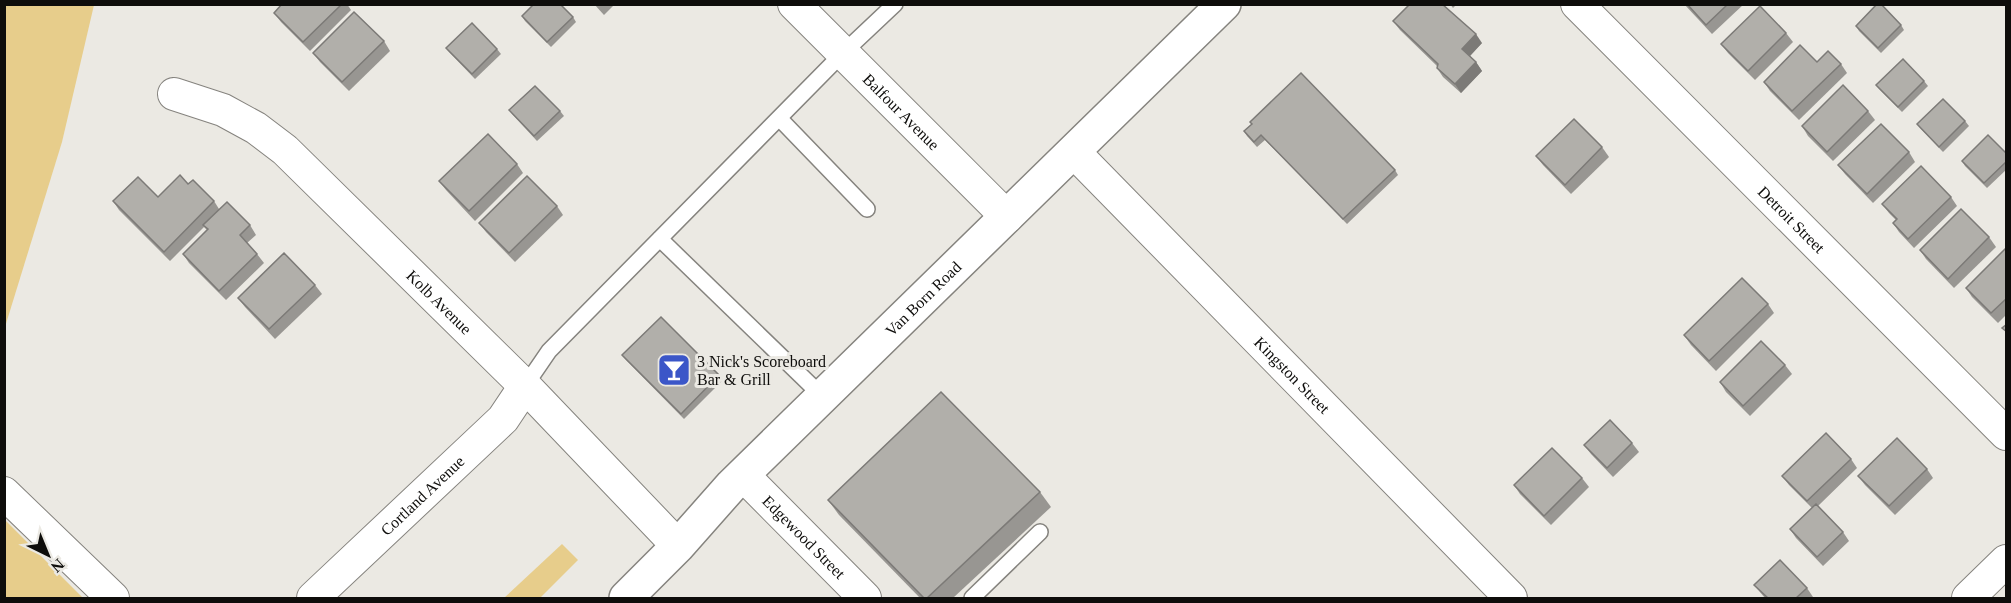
<svg xmlns="http://www.w3.org/2000/svg" width="2011" height="603" font-family="'Times New Roman',serif">
<rect width="100%" height="100%" fill="#ebe9e3"/>
<g fill="#e7cd8b">
<polygon points="5,4 94,5 62,142 5,327"/>
<polygon points="4,520 5,520 83,598 5,598"/>
<polygon points="562,544 578,560 540,598 504,598"/>
</g>
<g fill="none" stroke-linecap="round" stroke-linejoin="round">
<g stroke="#85837e" stroke-width="18">
<g id="service">
<polyline points="780,119 867,209"/>
<polyline points="660,239 823,397"/>
<polyline points="525,386 549,351 843,53 895,4"/>
<polyline points="972,598 1040,532"/>
</g>
</g>
<g stroke="#85837e" stroke-width="34">
<g id="minor">
<path id="s1" d="M794 4 1007 217"/>
<path id="s2" d="M1577 4 2006 434"/>
<path id="s3" d="M174 94 223 110 256 128 285 150 525 386 678 546"/>
<path id="s4" d="M1074 152 1511 598"/>
<path id="s5" d="M743 475 865 598"/>
<polyline points="4,493 113,598"/>
<path id="s6" d="M313 598 503 419 525 386"/>
<polyline points="1968,598 2006,561"/>
</g>
</g>
<g stroke="#85837e" stroke-width="36">
<g id="secondary">
<path id="s7" d="M626 598 678 546 732 485 1224 4"/>
</g>
</g>
<use href="#service" stroke="#fff" stroke-width="15"/>
<use href="#minor" stroke="#fff" stroke-width="32"/>
<use href="#secondary" stroke="#fff" stroke-width="33"/>
</g>
<g fill="#989692">
<polygon points="282,4 347,4 351,10 310,51 281,22 274,13"/>
<polygon points="594,4 615,4 604,15"/>
<polygon points="1450,4 1457,4 1453,8"/>
<polygon points="1684,4 1744,4 1712,34"/>
<polygon points="522,16 573,17 576,22 551,47 525,21"/>
<polygon points="1393,21 1482,43 1470,56 1476,62 1482,71 1461,93 1443,77 1437,68 1437,66 1400,30"/>
<polygon points="1901,25 1904,30 1881,53 1859,31 1856,26"/>
<polygon points="1786,33 1793,42 1755,80 1728,53 1721,44"/>
<polygon points="384,41 390,51 349,91 320,62 313,53"/>
<polygon points="446,48 497,49 501,54 475,79 450,53"/>
<polygon points="1817,62 1841,64 1847,73 1799,120 1770,91 1764,82"/>
<polygon points="1924,81 1928,86 1902,112 1880,90 1876,85"/>
<polygon points="509,110 560,111 564,116 537,141 513,115"/>
<polygon points="1868,111 1875,120 1833,161 1808,136 1802,126"/>
<polygon points="1965,121 1969,126 1943,152 1921,129 1917,124"/>
<polygon points="1252,124 1395,170 1398,175 1347,224 1265,140 1257,147 1247,136 1244,131"/>
<polygon points="1602,147 1609,157 1571,194 1543,165 1536,156"/>
<polygon points="1909,152 1915,162 1873,203 1845,174 1838,165"/>
<polygon points="2007,154 2007,169 1987,188 1965,166 1962,161"/>
<polygon points="517,164 523,173 475,221 446,190 439,181"/>
<polygon points="188,184 214,201 219,209 250,225 256,235 247,243 257,254 264,263 226,300 189,263 183,254 207,230 204,227 170,261 119,210 113,201 158,197"/>
<polygon points="1951,197 1957,206 1914,248 1899,232 1893,223 1896,220 1889,213 1882,204"/>
<polygon points="557,206 563,215 515,262 486,232 479,223"/>
<polygon points="1989,237 1996,247 1954,288 1926,259 1920,250"/>
<polygon points="2007,247 2007,314 1998,323 1972,297 1966,288"/>
<polygon points="315,285 322,294 275,339 245,307 238,298"/>
<polygon points="1768,304 1774,313 1716,371 1691,345 1684,335"/>
<polygon points="622,355 719,375 723,380 684,419 626,360"/>
<polygon points="1785,365 1792,374 1750,416 1726,392 1720,382"/>
<polygon points="1632,443 1639,452 1613,477 1591,454 1584,445"/>
<polygon points="1851,459 1857,468 1818,506 1843,532 1849,541 1823,566 1796,538 1790,529 1812,508 1789,485 1782,476"/>
<polygon points="1927,469 1933,478 1895,515 1865,485 1858,476"/>
<polygon points="1582,478 1589,487 1551,525 1520,494 1514,485"/>
<polygon points="1040,492 1051,507 953,598 920,598 839,515 828,500"/>
<polygon points="1754,585 1807,588 1813,597 1812,598 1765,598"/>
</g>
<g fill="#7c7a77">
<polygon points="1476,34 1482,43 1468,58 1462,49"/>
<polygon points="1476,62 1482,71 1461,93 1455,84"/>
</g>
<g fill="#b1afaa" stroke="#7c7a77" stroke-width="1.5">
<polygon points="282,4 342,4 303,42 274,13"/>
<polygon points="534,4 560,4 573,17 547,42 522,16"/>
<polygon points="1410,4 1442,4 1476,34 1462,49 1476,62 1455,84 1437,68 1438,64 1393,21"/>
<polygon points="1687,4 1728,4 1706,25"/>
<polygon points="1877,4 1881,4 1901,25 1878,48 1856,26"/>
<polygon points="1760,6 1786,33 1748,71 1721,44"/>
<polygon points="354,12 384,41 342,82 313,53"/>
<polygon points="472,23 497,49 472,74 446,48"/>
<polygon points="1800,45 1817,62 1828,51 1841,64 1792,111 1764,82"/>
<polygon points="1903,59 1924,81 1898,107 1876,85"/>
<polygon points="1301,73 1395,170 1343,219 1261,135 1254,142 1244,131 1252,124 1250,122"/>
<polygon points="1843,85 1868,111 1827,152 1802,126"/>
<polygon points="535,86 560,111 534,136 509,110"/>
<polygon points="1943,99 1965,121 1939,147 1917,124"/>
<polygon points="1574,119 1602,147 1565,185 1536,156"/>
<polygon points="1881,124 1909,152 1867,194 1838,165"/>
<polygon points="488,134 517,164 469,211 439,181"/>
<polygon points="1988,135 2007,154 2007,161 1984,183 1962,161"/>
<polygon points="1921,166 1951,197 1908,239 1893,223 1897,219 1882,204"/>
<polygon points="180,175 188,184 193,180 214,201 164,252 113,201 138,177 158,197"/>
<polygon points="527,176 557,206 509,253 479,223"/>
<polygon points="227,202 250,225 240,235 257,254 219,291 183,254 208,229 203,225"/>
<polygon points="1961,209 1989,237 1948,279 1920,250"/>
<polygon points="2007,247 2007,298 1991,313 1966,288"/>
<polygon points="284,253 315,285 269,329 238,298"/>
<polygon points="1742,278 1768,304 1709,361 1684,335"/>
<polygon points="661,317 719,375 681,414 622,355"/>
<polygon points="2007,324 2007,332 2002,328"/>
<polygon points="1761,341 1785,365 1743,406 1720,382"/>
<polygon points="941,392 1040,492 927,598 924,598 828,500"/>
<polygon points="1610,420 1632,443 1607,468 1584,445"/>
<polygon points="1826,433 1851,459 1807,501 1782,476"/>
<polygon points="1897,438 1927,469 1889,506 1858,476"/>
<polygon points="1552,448 1582,478 1544,516 1514,485"/>
<polygon points="1816,504 1843,532 1817,557 1790,529"/>
<polygon points="1780,560 1807,588 1796,598 1768,598 1754,585"/>
</g>
<defs>
<g id="bar-square" transform="scale(1.725)"><rect x="-9" y="-9" width="18" height="18" rx="4" fill="#3b56c8" stroke="#ebe9e3"/><path d="M-6-5H6L.8 .8V4.5H3.5V6h-7V4.5H-.8V.8Z" fill="#fff"/></g>
</defs>
<g fill-rule="evenodd">
<use href="#bar-square" x="674" y="370"/>
</g>
<g text-anchor="middle" dominant-baseline="central" stroke-width="6" stroke-linejoin="round" paint-order="stroke">
<g font-size="16" fill="#0e0d0b" stroke="#ebe9e3">
<text stroke="none"><textPath href="#s1" startOffset="152">Balfour Avenue</textPath></text>
<text stroke="none"><textPath href="#s2" startOffset="304">Detroit Street</textPath></text>
<text stroke="none"><textPath href="#s7" startOffset="422">Van Born Road</textPath></text>
<text stroke="none"><textPath href="#s3" startOffset="342">Kolb Avenue</textPath></text>
<text stroke="none"><textPath href="#s4" startOffset="312">Kingston Street</textPath></text>
<text stroke="none"><textPath href="#s6" startOffset="150">Cortland Avenue</textPath></text>
<text stroke="none"><textPath href="#s5" startOffset="87">Edgewood Street</textPath></text>
</g>
<g font-size="16" fill="#0e0d0b" stroke="#ebe9e3" text-anchor="start">
<text x="697" y="361">3 Nick's Scoreboard<tspan x="697" dy="18">Bar &amp; Grill</tspan></text>
</g>
</g>
<rect width="2011" height="603" fill="none" stroke="#0e0d0b" stroke-width="12"/>
<g transform="translate(48 555) rotate(137)" stroke="#ebe9e3" stroke-width="4.5" paint-order="stroke">
<path d="M0-4.5L10 22L0 15L-10 22Z" fill="#0e0d0b"/>
<text y="-9" font-size="16" font-weight="bold" text-anchor="middle" fill="#0e0d0b">N</text>
</g>
</svg>
